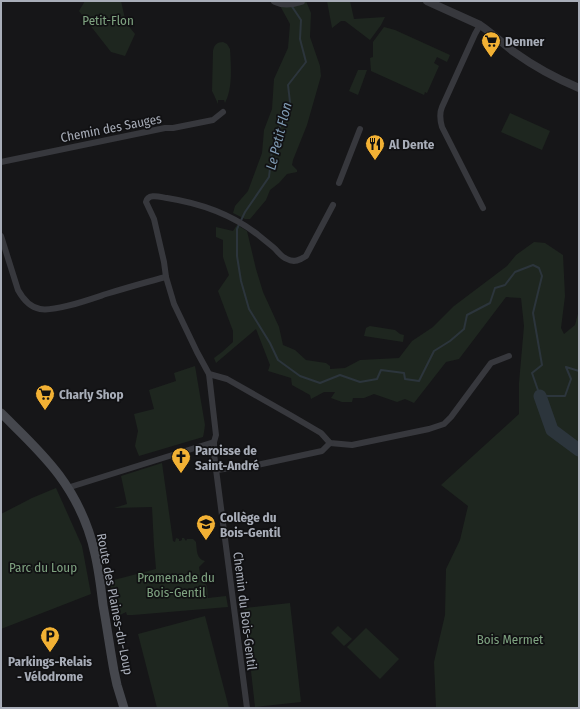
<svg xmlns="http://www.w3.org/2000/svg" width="580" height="709" font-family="'Fira Sans Condensed',sans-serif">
<rect width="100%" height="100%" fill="#161618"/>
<g fill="#1e261f">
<polygon points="85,1 121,1 126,23 135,34 125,56 111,52 79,11"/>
<polygon points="275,1 306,1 311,13 310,37 320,66 321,76 307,125 293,160 292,165 297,170 297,172 287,174 279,183 270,190 266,200 250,219 245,219 233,213 235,206 248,191 262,153 264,130 272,109 274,79 288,48 290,24 278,2"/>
<polygon points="327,1 350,1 354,19 385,17 381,25 370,40 345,21 341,21 332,28"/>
<polygon points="384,27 395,30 450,55 447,62 437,57 434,63 439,66 427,93 425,92 424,95 371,71 370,58 373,57 373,42"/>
<path d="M223 42 227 44 230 49C231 66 233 88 225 103L224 100H218V104L214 95 212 91 213 51C214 45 217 42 223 42Z"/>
<polygon points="358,70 367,70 358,95 349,91"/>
<polygon points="510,113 550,131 542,150 501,132"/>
<polygon points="237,225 247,231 256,269 263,292 279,327 283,345 295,350 306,360 326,363 330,366 330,369 345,368 360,360 399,358 412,341 433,327 454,306 507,266 516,255 534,242 545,243 563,255 565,296 561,328 564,334 575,325 579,310 579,708 436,708 434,662 445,615 446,569 460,540 468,506 441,485 519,414 519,383 524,326 521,298 506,297 459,359 446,362 414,403 405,399 397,402 374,394 364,398 353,398 352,402 342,402 331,398 335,392 324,392 311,399 310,395 292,385 291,378 268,371 270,365 256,329 216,363 214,358 222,352 233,342 233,331 218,291 229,275 223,257 223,240 216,237 216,227 233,231"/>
<polygon points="370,326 395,330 400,334 404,335 403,342 364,336 366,328"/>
<polygon points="195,366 205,425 204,432 203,437 139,456 135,446 138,431 134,414 154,409 149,390 176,381 174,373"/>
<path d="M162 463 173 541 175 542 176 538 179 539V541H180L182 540V538H184L186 541 187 539H193L196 542C197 550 196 559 205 561L199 567 201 579C209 586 207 588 208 598L226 596 228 607 133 615H127L126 612 120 615 115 616 110 581 156 569 154 546 152 507 114 508 127 504 121 476Z"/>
<polygon points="56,488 82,546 91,594 1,629 1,514 32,498"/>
<polygon points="290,603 301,702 255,707 244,608"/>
<polygon points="205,616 229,708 157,708 138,634"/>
<polygon points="338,626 352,639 344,646 331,633"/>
<polygon points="366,628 399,659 380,679 347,647"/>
</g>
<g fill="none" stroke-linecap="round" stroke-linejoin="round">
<polyline stroke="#2c353c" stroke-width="2" points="291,5 301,20 300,39 306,62 288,85 290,102 277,134 272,151 269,177 245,212 237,229 237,256 241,281 249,309 270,343 278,360 300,376 320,383 340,375 360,382 377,379 381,370 404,373 405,379 419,381 434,351 450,341 464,329 467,315 490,303 495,288 505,285 515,272 533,265 539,268 542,276 533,313 542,365 532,373 540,396 565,396 571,379 566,367 579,371"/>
<polyline stroke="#2c353c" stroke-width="13" points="540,396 552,430 579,450"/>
<g stroke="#37383d" stroke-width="6">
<path d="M480 25 475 34 442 107C439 114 440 120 442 127L483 208"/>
<polyline points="1,162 165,128 173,128 213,120 223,112"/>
<polyline points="339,183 360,129"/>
<path d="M1 236 18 290C23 299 29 307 40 309 55 312 91 299 106 294 126 288 146 282 166 277"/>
<polyline points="209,374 227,379 292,416 321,433 330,443 352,445 429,429 444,424 451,417 491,363 509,356"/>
<polyline points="216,470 257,465 322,451 330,443"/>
<polyline points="67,488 214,442"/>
<path d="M247 708 214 454V442L216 435 209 374 197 352 174 304 166 277 164 262 154 219 146 202C148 193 160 197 167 198 199 203 231 214 257 234 262 238 268 243 273 247 278 251 281 257 287 259 294 263 300 260 306 256L333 205"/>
</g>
<g stroke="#37383d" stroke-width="8">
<path d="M275 1C283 5 292 4 301 1"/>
<path d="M427 1 480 25C492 33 502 43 514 52 535 67 555 78 579 88"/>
</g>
<path stroke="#45474d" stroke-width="9" d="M1 413C21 433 42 452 59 475 76 498 89 526 95 554 99 571 101 588 103 605 107 627 110 649 114 671L117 685 124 708"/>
</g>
<defs>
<g id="supermarket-pin" transform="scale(1)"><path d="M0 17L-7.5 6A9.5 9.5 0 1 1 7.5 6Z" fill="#f2b134" stroke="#111113"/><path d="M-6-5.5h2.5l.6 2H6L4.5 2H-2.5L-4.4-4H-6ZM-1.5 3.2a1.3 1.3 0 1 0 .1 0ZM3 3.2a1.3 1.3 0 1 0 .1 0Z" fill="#111"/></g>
<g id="restaurant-pin" transform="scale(1)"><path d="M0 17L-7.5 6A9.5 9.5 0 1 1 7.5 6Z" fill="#f2b134" stroke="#111113"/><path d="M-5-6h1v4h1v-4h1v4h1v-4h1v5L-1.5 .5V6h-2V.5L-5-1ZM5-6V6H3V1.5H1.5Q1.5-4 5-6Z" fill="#111"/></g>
<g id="church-pin" transform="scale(1)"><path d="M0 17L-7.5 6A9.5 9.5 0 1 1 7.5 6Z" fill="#f2b134" stroke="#111113"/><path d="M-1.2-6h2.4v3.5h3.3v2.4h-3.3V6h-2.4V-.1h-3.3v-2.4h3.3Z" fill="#111"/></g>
<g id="school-pin" transform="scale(1)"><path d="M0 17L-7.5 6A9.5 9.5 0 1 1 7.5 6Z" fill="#f2b134" stroke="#111113"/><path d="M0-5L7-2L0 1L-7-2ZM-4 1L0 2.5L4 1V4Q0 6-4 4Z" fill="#111"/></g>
<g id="parking-pin" transform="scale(1)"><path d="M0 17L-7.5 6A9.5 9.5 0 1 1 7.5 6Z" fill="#f2b134" stroke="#111113"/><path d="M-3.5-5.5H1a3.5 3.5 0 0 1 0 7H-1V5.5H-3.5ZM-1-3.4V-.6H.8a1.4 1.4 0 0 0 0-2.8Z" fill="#111"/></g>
</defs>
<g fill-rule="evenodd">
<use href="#supermarket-pin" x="491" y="41"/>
<use href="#restaurant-pin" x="375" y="144"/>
<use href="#supermarket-pin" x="45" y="394"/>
<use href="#church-pin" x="181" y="457"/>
<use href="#school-pin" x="206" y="524"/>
<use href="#parking-pin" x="50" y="636"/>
</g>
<g text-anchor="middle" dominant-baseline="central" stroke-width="3.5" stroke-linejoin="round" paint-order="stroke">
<g font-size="13" fill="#7fa381" stroke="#111113">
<text x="108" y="20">Petit-Flon</text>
<text x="43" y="567">Parc du Loup</text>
<text x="176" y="577">Promenade du<tspan x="176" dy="15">Bois-Gentil</tspan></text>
<text x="510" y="639">Bois Mermet</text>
</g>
<g font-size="13" font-weight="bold" fill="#a8adb8" stroke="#111113" text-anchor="start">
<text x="505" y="41">Denner</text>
<text x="389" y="144">Al Dente</text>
<text x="59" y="394">Charly Shop</text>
<text x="195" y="450">Paroisse de<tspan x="195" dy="15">Saint-André</tspan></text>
<text x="220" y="517">Collège du<tspan x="220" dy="15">Bois-Gentil</tspan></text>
<text x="50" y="661" text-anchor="middle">Parkings-Relais<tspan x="50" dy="15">- Vélodrome</tspan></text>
</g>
<g font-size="13" fill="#a8adb8" stroke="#111113">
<text transform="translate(111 128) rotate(-11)">Chemin des Sauges</text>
<text transform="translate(115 604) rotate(79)">Route des Plaines-du-Loup</text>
<text transform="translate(245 611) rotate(83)">Chemin du Bois-Gentil</text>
</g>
<g font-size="14" font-style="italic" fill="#7f9bb3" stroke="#111113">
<text transform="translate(279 136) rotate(-76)">Le Petit Flon</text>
</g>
</g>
<rect width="580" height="709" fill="none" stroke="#a8adb8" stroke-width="4"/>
</svg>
